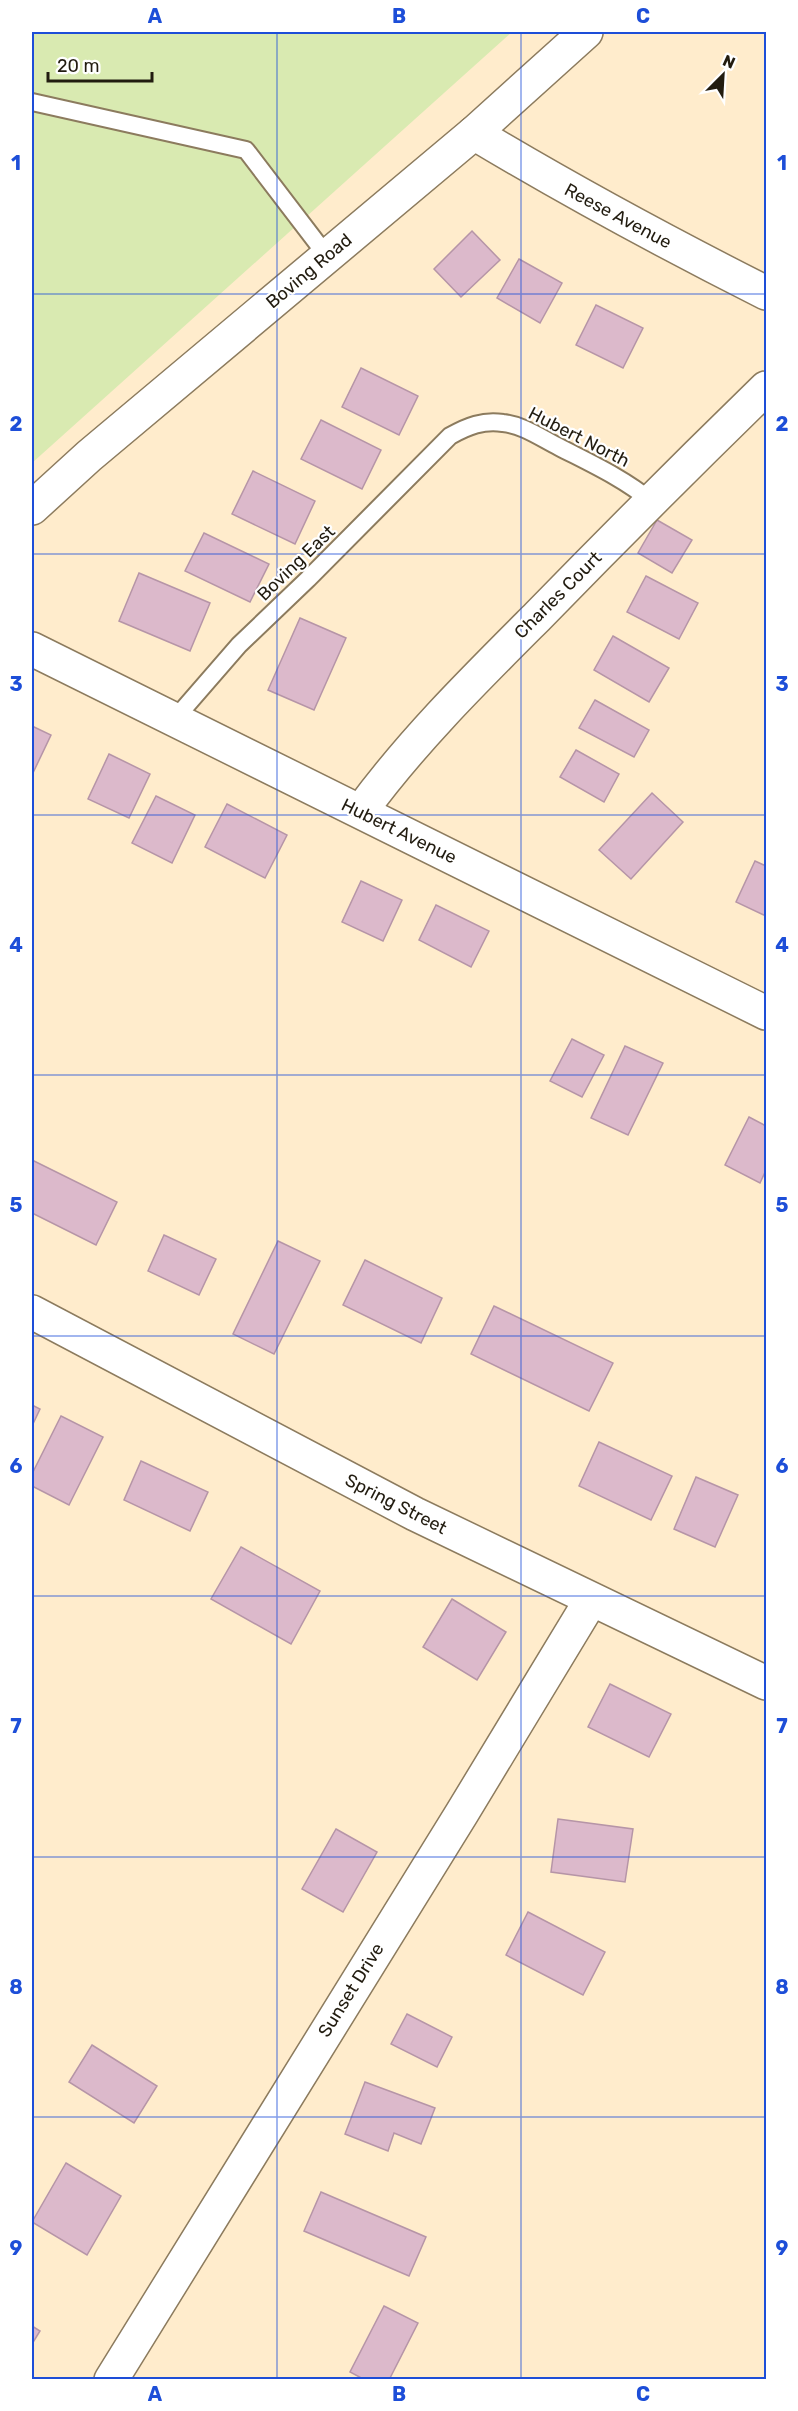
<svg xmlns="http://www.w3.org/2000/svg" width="798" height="2411" font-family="Rubik,sans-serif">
<rect width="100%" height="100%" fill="#ffeccc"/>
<polygon fill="#d9eab1" points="32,32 512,32 32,463"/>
<g fill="#dcb9cb" stroke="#b695a7" stroke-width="1.5">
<polygon points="472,231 500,260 461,297 434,269"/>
<polygon points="519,259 562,283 540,323 497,298"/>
<polygon points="596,305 643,328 623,368 576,345"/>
<polygon points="361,368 418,396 399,435 342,407"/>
<polygon points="321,420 381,450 362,489 301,459"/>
<polygon points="253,471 315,501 295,544 232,514"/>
<polygon points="657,520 692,540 672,573 638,553"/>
<polygon points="204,533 269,564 250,602 185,571"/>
<polygon points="139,573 210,603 190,651 119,621"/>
<polygon points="646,576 698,603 679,639 627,612"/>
<polygon points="300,618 346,638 314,710 268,690"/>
<polygon points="613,636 669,668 649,702 594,670"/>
<polygon points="595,700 649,730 634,757 579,728"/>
<polygon points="32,726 51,735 32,775"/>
<polygon points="576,750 619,774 604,802 560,777"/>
<polygon points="109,754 150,774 129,818 88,799"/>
<polygon points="652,793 683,822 631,879 599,850"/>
<polygon points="156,796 195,815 172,863 132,843"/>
<polygon points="227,804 287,835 265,878 205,847"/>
<polygon points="755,861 766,866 766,916 736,902"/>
<polygon points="361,881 402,900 383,941 342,922"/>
<polygon points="436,905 489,931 471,967 419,940"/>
<polygon points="572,1039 604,1055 582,1097 550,1081"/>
<polygon points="625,1046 663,1063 628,1135 591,1118"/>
<polygon points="749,1117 766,1126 766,1170 760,1183 725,1165"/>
<polygon points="32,1160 117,1202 96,1245 32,1213"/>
<polygon points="164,1235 216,1259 199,1295 148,1271"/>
<polygon points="278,1241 320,1261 274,1354 233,1334"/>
<polygon points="365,1260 442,1298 421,1343 343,1305"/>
<polygon points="494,1306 613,1363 589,1411 471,1354"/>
<polygon points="32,1405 40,1409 32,1426"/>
<polygon points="61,1416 103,1437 69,1505 32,1486 32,1474"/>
<polygon points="599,1442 672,1476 651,1520 579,1486"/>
<polygon points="141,1461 208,1492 190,1531 124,1500"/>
<polygon points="696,1477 738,1495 715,1547 674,1529"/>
<polygon points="241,1547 320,1591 291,1644 211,1599"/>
<polygon points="452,1599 506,1632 477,1680 423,1647"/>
<polygon points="610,1684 671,1714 649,1757 588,1727"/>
<polygon points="558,1819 633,1829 625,1882 551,1872"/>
<polygon points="336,1829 377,1852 343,1912 302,1889"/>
<polygon points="528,1912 605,1952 583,1995 506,1955"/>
<polygon points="407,2014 452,2037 437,2067 391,2044"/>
<polygon points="92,2045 157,2086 134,2123 69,2082"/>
<polygon points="365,2082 435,2108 421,2144 394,2133 388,2151 345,2134"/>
<polygon points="66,2163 121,2196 87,2255 32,2222"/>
<polygon points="321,2192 426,2237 409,2276 304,2231"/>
<polygon points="384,2306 418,2323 389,2380 365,2380 350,2372"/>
<polygon points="32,2326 40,2331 32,2344"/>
</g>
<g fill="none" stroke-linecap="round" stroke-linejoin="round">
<g stroke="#8c7b5e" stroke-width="20">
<g id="service">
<polyline points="32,102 246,150 327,256"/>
<path d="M173 721 239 645 308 579 450 436C468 426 483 420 503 423 523 425 541 438 559 447 590 463 623 478 651 501"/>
</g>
</g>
<g stroke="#8c7b5e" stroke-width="36">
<g id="minor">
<path d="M474 133C569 190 667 243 766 293"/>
<polyline points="32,508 89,456 474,133 586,32"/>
<polyline points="32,649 766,1013"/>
<path d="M361 811C413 740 476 678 538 616 613 539 689 463 766 388"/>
<polyline points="32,1312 415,1514 766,1683"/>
<polyline points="111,2380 462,1813 591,1600"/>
</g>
</g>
<use href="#service" stroke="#fff" stroke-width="16"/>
<use href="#minor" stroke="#fff" stroke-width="33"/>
</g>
<path fill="none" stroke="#1d4ed8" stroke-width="1.5" stroke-opacity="0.55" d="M277 32V2380M521 32V2380M32 294H766M32 554H766M32 815H766M32 1075H766M32 1336H766M32 1596H766M32 1857H766M32 2117H766"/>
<g text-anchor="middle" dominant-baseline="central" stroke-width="4.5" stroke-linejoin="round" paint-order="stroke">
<g font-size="18" fill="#221c10" stroke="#fff">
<text transform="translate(618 216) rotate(28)">Reese Avenue</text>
<text transform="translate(309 271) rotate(-40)">Boving Road</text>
<text transform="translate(579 437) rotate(27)">Hubert North</text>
<text transform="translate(296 563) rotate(-44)">Boving East</text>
<text transform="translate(558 595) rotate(-45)">Charles Court</text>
<text transform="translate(399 831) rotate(26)">Hubert Avenue</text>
<text transform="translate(396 1504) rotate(27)">Spring Street</text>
<text transform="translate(351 1990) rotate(-58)">Sunset Drive</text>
</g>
</g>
<rect width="798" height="2411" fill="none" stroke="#ffffff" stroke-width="66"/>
<g transform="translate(723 75) rotate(24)" stroke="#ffffff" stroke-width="4.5" paint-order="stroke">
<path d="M0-4.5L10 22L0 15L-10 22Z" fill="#221c10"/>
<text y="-9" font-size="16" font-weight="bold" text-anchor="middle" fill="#221c10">N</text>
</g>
<path d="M48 72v9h104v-9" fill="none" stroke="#221c10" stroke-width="3"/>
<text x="57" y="72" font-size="18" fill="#221c10" stroke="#ffffff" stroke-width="4.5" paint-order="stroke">20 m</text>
<rect x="33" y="33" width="732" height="2345" fill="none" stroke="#1d4ed8" stroke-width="2"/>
<g font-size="20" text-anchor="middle" font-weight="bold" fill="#1d4ed8">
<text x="155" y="23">A</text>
<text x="399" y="23">B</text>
<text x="643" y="23">C</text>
<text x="16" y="170">1</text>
<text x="782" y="170">1</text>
<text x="16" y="431">2</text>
<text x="782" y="431">2</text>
<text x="16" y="691">3</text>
<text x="782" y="691">3</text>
<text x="16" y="952">4</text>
<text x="782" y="952">4</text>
<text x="16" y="1212">5</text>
<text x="782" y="1212">5</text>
<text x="16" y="1473">6</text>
<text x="782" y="1473">6</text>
<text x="16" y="1733">7</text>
<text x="782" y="1733">7</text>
<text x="16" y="1994">8</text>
<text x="782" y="1994">8</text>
<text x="16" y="2255">9</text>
<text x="782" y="2255">9</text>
<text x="155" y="2401">A</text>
<text x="399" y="2401">B</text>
<text x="643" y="2401">C</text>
</g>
</svg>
